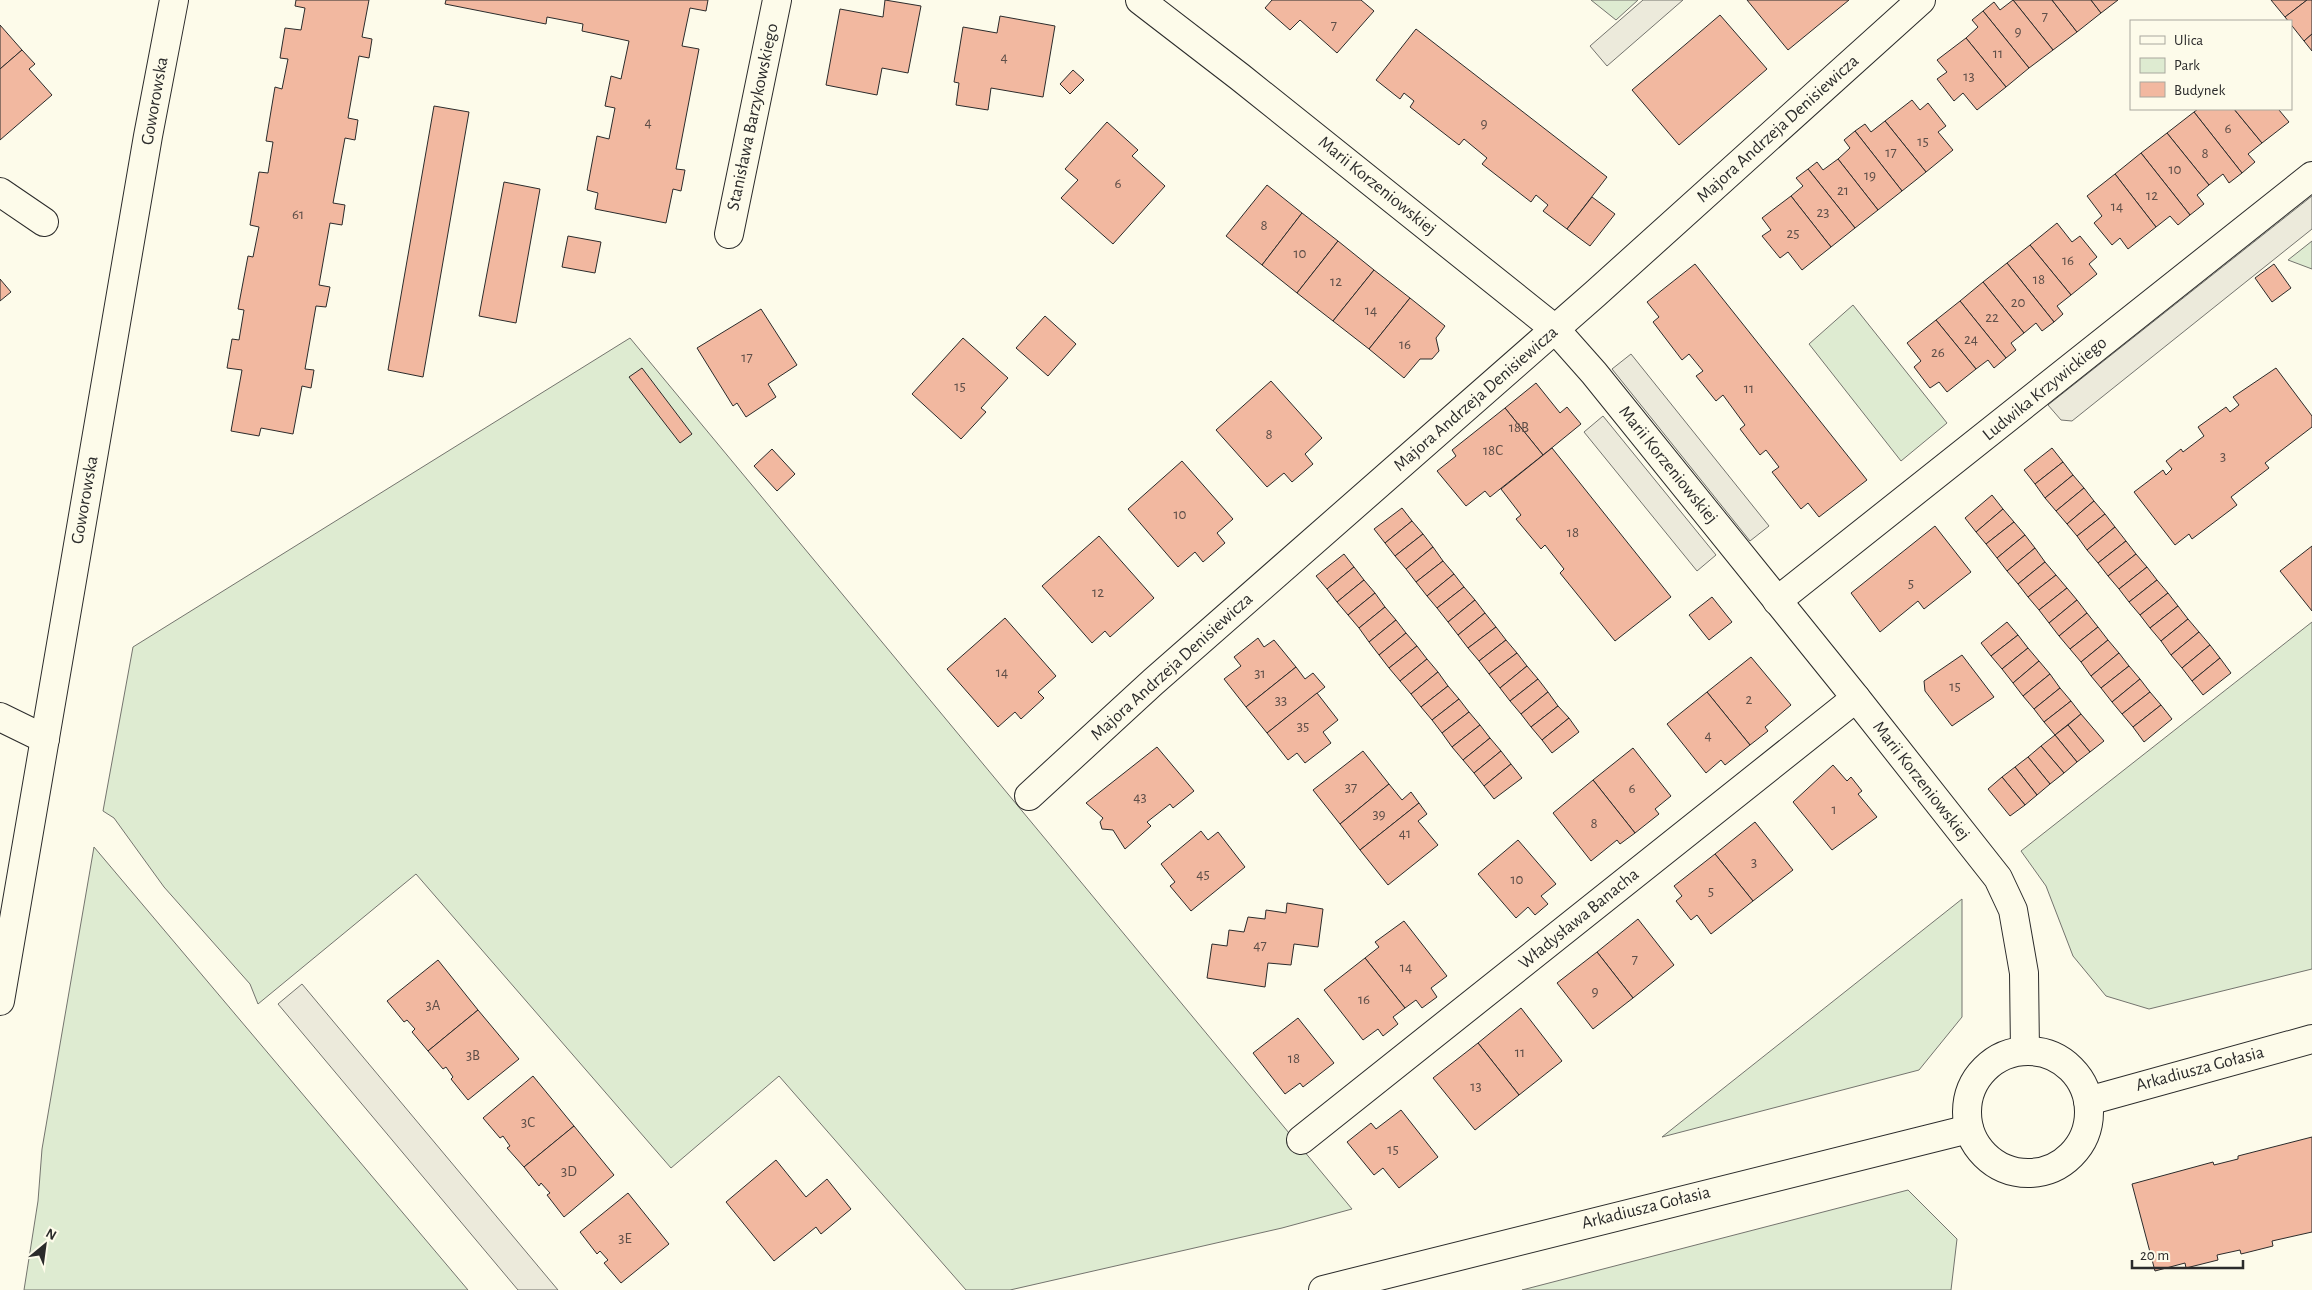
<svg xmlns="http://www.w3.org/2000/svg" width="2312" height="1290" font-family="'Alegreya Sans',sans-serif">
<rect width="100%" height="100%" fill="#fdfbea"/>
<g fill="#deebd1" stroke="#74746e">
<polygon points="1591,0 1638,0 1616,20"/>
<polygon points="2312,241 2312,269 2288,260"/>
<polygon points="1853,305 1947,423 1901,461 1809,344"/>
<polygon points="630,338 1352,1209 1282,1228 1010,1290 966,1290 779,1076 671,1168 416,874 258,1004 250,984 164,887 114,818 103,811 133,647"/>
<polygon points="2312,622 2312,969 2149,1009 2106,996 2073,956 2046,886 2021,851"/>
<polygon points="94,847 468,1290 24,1290 38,1201 42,1149"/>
<polygon points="1962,899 1962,1017 1919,1070 1662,1137"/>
<polygon points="1908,1190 1957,1239 1951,1290 1522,1290"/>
</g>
<g fill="#eceadb" stroke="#74746e">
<polygon points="1643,0 1683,0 1607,66 1590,46"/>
<polygon points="2312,196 2312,229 2072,421 2061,420 2048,405"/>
<polygon points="1631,354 1769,526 1750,541 1612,369"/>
<polygon points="1603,416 1716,555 1697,571 1584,432"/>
<polygon points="302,984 558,1290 518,1290 278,1004"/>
</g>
<g fill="#f2b8a0" stroke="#2b2b2b">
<polygon points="296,0 369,0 362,37 372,39 369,58 359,56 348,118 358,120 355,140 345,138 333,203 345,205 342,225 330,223 319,285 330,287 326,307 316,306 305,369 314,370 311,388 302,386 293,434 261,428 259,436 231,431 242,370 227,368 232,339 239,340 244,310 238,309 248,256 253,257 259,227 250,225 259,172 268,173 273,142 266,141 275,87 282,89 288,59 280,58 285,28 301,30 305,8 295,6"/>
<polygon points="446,0 708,0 706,11 690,8 682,46 699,49 676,169 685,170 681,191 673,189 666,223 595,209 598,193 587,190 597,136 609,139 615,108 605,106 611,76 621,79 629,41 582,31 583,24 547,17 546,24 445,4"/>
<polygon points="885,0 921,6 908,73 882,68 877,95 826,85 840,9 883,17"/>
<polygon points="1272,0 1361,0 1374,11 1337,53 1300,20 1290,30 1265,8"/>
<polygon points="1747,0 1849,0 1788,50"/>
<polygon points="2013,0 2052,0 2077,32 2053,50"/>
<polygon points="2013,0 2053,50 2029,68 1983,11 1994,2 2000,10"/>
<polygon points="2052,0 2091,0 2101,13 2077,32"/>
<polygon points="2091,0 2118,0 2101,13"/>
<polygon points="2271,0 2307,0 2285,17"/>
<polygon points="2307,0 2312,0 2312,34 2304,41 2285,17"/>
<polygon points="1983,11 2029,68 2006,87 1966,38 1978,27 1972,20"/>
<polygon points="1720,15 1767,69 1679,145 1632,90"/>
<polygon points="1000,16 1055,26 1043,97 991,88 988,110 956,105 959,83 954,82 963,27 997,33"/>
<polygon points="0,25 22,50 0,69"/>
<polygon points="1416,29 1607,177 1567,229 1543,211 1548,205 1536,195 1531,202 1482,164 1487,158 1464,139 1459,145 1410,107 1414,101 1404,93 1400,99 1376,80"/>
<polygon points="2312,34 2312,51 2304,41"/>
<polygon points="1966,38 2006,87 1977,110 1963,93 1954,101 1937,79 1947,72 1937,60"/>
<polygon points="22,50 35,64 29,69 52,95 0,140 0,69"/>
<polygon points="1073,70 1084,80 1070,94 1060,84"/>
<polygon points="1912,100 1920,110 1928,103 1946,126 1938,132 1953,150 1926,172 1885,121"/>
<polygon points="434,106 469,112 423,377 388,370"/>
<polygon points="2198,109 2234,109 2262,143 2248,154 2255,162 2242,173 2194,112"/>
<polygon points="2234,109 2281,109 2279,110 2289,122 2262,143"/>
<polygon points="2194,112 2242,173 2229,183 2223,174 2209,185 2167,133"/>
<polygon points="1885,121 1926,172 1902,191 1855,131 1865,124 1871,132"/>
<polygon points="1107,122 1138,150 1132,156 1165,186 1113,244 1061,198 1078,180 1065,169"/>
<polygon points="1855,131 1902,191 1878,210 1838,159 1850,148 1844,140"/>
<polygon points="2167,133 2209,185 2197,195 2204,204 2190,215 2141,153"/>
<polygon points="2141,153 2190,215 2178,225 2170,216 2156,227 2115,174"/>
<polygon points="1838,159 1878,210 1855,228 1808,169 1817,162 1823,170"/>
<polygon points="1808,169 1855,228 1831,247 1791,196 1803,186 1796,178"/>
<polygon points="2115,174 2156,227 2128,249 2120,238 2112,245 2094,223 2102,216 2087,196"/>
<polygon points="504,182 540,189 516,323 479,316"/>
<polygon points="1267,185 1302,213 1262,265 1226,236"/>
<polygon points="1791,196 1831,247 1802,270 1788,252 1780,258 1762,236 1771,230 1762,218"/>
<polygon points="1592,197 1615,214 1590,246 1567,229"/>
<polygon points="1302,213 1338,241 1297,293 1262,265"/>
<polygon points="2057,223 2072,242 2080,236 2097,257 2089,264 2097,274 2071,295 2030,245"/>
<polygon points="568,236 601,242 595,273 562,267"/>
<polygon points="1338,241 1374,270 1333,321 1297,293"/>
<polygon points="2030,245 2071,295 2057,306 2063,314 2054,322 2007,263"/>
<polygon points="2007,263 2054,322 2042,331 2036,323 2024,333 1983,282"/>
<polygon points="1695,264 1867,480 1819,517 1808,503 1801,509 1772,472 1779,467 1766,450 1760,455 1740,429 1745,425 1723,395 1716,401 1696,376 1703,371 1689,354 1682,360 1653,322 1659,317 1647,302"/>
<polygon points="2274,264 2291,288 2272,302 2255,278"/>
<polygon points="1374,270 1410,298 1369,349 1333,321"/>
<polygon points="0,279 11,292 0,301"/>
<polygon points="1983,282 2024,333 2011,343 2016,350 2006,358 1960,301"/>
<polygon points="1410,298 1445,326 1436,338 1439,351 1432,359 1420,359 1404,378 1369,349"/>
<polygon points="1960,301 2006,358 1994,368 1988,360 1976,369 1936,320"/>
<polygon points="761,309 797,365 768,384 776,397 746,417 737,403 733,406 697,348"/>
<polygon points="1045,316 1076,344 1048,376 1016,348"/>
<polygon points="1936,320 1976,369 1947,392 1939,382 1930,388 1914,367 1921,361 1907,343"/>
<polygon points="963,338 1008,378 981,408 986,412 961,439 912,394"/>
<polygon points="642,368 692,434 680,443 629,377"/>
<polygon points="2276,368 2312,416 2312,427 2265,463 2269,468 2231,497 2237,505 2192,539 2189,534 2175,545 2134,492 2163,470 2166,475 2172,469 2166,461 2181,449 2183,452 2204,436 2198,427 2226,407 2230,412 2239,405 2233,397"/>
<polygon points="1271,381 1322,438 1305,454 1313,464 1292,482 1284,473 1267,487 1216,430"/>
<polygon points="1536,383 1560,413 1567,407 1581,424 1543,455 1505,408"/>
<polygon points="1505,408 1543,455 1490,497 1485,491 1466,506 1437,471 1456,456 1452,450"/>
<polygon points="1552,448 1671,597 1615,641 1560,573 1564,569 1545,545 1541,549 1516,519 1521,515 1501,489"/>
<polygon points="2052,448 2063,462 2035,484 2024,470"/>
<polygon points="772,449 795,474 777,491 754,466"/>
<polygon points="1182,461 1233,519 1217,533 1225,543 1203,562 1195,552 1178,567 1128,509"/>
<polygon points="2063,462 2073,475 2045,498 2035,484"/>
<polygon points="2073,475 2084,488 2056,511 2045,498"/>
<polygon points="2084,488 2094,501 2067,524 2056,511"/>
<polygon points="1992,495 2003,509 1976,532 1965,518"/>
<polygon points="2094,501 2105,514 2077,536 2067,524"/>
<polygon points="1402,508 1412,521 1385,543 1374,529"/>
<polygon points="2003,509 2014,522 1986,544 1976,532"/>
<polygon points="2105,514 2115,527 2087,550 2077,536"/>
<polygon points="1412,521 1423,534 1395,556 1385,543"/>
<polygon points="2014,522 2025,535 1997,558 1986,544"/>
<polygon points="1935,526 1971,572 1924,609 1918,601 1880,632 1851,593"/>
<polygon points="2115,527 2126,541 2098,563 2087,550"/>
<polygon points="1423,534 1433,547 1406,569 1395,556"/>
<polygon points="2025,535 2035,548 2007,571 1997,558"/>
<polygon points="1099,536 1154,598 1110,637 1105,631 1092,643 1042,586"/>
<polygon points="2126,541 2136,554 2108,576 2098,563"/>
<polygon points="2312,546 2312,611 2280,571"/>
<polygon points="1433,547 1443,561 1416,582 1406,569"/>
<polygon points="2035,548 2045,562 2018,584 2007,571"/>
<polygon points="1344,554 1354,567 1327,589 1316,576"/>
<polygon points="2136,554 2147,567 2119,589 2108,576"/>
<polygon points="1443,561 1454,574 1427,596 1416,582"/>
<polygon points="2045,562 2056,575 2028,597 2018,584"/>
<polygon points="1354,567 1364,580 1337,602 1327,589"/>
<polygon points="2147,567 2157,580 2129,602 2119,589"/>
<polygon points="1454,574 1464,587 1437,608 1427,596"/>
<polygon points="2056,575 2067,588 2039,610 2028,597"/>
<polygon points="1364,580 1375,593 1348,615 1337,602"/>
<polygon points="2157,580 2168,593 2140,615 2129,602"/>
<polygon points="1464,587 1475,600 1448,622 1437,608"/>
<polygon points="2067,588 2077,600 2049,623 2039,610"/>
<polygon points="1375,593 1385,607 1359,628 1348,615"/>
<polygon points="2168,593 2178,606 2150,628 2140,615"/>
<polygon points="1712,597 1732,622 1709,640 1689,615"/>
<polygon points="1475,600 1485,613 1458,635 1448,622"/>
<polygon points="2077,600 2087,613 2059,636 2049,623"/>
<polygon points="2178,606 2188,619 2161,641 2150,628"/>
<polygon points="1385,607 1396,620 1369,642 1359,628"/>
<polygon points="1485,613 1496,627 1468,648 1458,635"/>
<polygon points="2087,613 2098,627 2070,649 2059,636"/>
<polygon points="1005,618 1056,676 1038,692 1044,698 1021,719 1015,712 998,727 947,669"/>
<polygon points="2188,619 2199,632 2171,655 2161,641"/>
<polygon points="1396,620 1406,633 1379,655 1369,642"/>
<polygon points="2007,622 2018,635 1991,656 1981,643"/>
<polygon points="1496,627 1506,640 1479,661 1468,648"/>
<polygon points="2098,627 2108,640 2081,662 2070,649"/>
<polygon points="2199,632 2210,645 2182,668 2171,655"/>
<polygon points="1406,633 1417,646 1389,668 1379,655"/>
<polygon points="2018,635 2028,648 2002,669 1991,656"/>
<polygon points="1258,638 1264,647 1274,640 1296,667 1246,707 1224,679 1241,666 1234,657"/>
<polygon points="1506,640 1517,653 1489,674 1479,661"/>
<polygon points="2108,640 2119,653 2091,676 2081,662"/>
<polygon points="2210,645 2220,658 2192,681 2182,668"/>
<polygon points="1417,646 1427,659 1400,681 1389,668"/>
<polygon points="2028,648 2039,661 2013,683 2002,669"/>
<polygon points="1517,653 1527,666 1500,688 1489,674"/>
<polygon points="2119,653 2129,666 2101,688 2091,676"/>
<polygon points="1962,655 1994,697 1952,726 1925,691 1924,681"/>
<polygon points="1751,657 1791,705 1765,727 1768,731 1750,745 1707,692"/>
<polygon points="2220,658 2231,673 2203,695 2192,681"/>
<polygon points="1427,659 1438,672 1411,694 1400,681"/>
<polygon points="2039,661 2050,674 2023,696 2013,683"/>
<polygon points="1527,666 1538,679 1510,701 1500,688"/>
<polygon points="2129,666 2140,679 2112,702 2101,688"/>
<polygon points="1296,667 1305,679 1313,673 1325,687 1267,733 1246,707"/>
<polygon points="1438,672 1448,686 1421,707 1411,694"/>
<polygon points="2050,674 2060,688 2034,709 2023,696"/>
<polygon points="1538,679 1548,692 1521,714 1510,701"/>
<polygon points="2140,679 2150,692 2122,714 2112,702"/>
<polygon points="1448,686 1459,699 1432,720 1421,707"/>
<polygon points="2060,688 2071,701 2044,722 2034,709"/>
<polygon points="1548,692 1558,706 1531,727 1521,714"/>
<polygon points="1707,692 1750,745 1725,765 1721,760 1706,773 1667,724"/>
<polygon points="2150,692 2161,705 2133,727 2122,714"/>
<polygon points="1317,693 1338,720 1323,732 1331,743 1305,763 1297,753 1288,760 1267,733"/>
<polygon points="1459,699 1469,712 1442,733 1432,720"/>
<polygon points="2071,701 2081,714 2055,735 2044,722"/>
<polygon points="2161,705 2172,719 2144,742 2133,727"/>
<polygon points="1558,706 1569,718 1542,740 1531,727"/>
<polygon points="1469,712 1480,725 1452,747 1442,733"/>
<polygon points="2081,714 2104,741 2090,752 2068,725"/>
<polygon points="1569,718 1579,732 1552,753 1542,740"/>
<polygon points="1480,725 1490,738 1463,760 1452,747"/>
<polygon points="2068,725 2090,752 2077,762 2055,735"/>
<polygon points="2055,735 2077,762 2064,773 2041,746"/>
<polygon points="1490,738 1501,751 1474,773 1463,760"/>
<polygon points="2041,746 2064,773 2050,784 2028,757"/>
<polygon points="1157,747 1194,791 1173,808 1170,804 1147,822 1151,826 1125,849 1113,830 1102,829 1100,822 1103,818 1086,803"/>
<polygon points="1633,748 1671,796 1655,809 1659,814 1635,833 1593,780"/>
<polygon points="1363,751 1389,784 1340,824 1313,790"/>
<polygon points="1501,751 1511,764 1484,786 1474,773"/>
<polygon points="2028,757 2050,784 2037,795 2015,767"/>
<polygon points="1511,764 1522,778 1494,799 1484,786"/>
<polygon points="1833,765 1847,781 1851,777 1862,791 1858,794 1877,817 1832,850 1793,802"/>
<polygon points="2015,767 2037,795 2025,805 2002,777"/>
<polygon points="2002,777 2025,805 2010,816 1988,789"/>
<polygon points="1593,780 1635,833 1620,844 1617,840 1591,861 1553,813"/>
<polygon points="1389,784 1402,800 1411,792 1419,803 1360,850 1340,824"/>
<polygon points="1419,803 1427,814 1418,821 1438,845 1388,885 1360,850"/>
<polygon points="1755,822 1793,870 1753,901 1715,854"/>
<polygon points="1201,831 1208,840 1218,832 1245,867 1191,911 1170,886 1175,882 1161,864"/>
<polygon points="1518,840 1556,884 1541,896 1548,904 1535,915 1528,907 1516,918 1478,874"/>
<polygon points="1715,854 1753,901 1711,934 1697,915 1691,920 1676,901 1682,896 1674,886"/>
<polygon points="1287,903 1323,909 1318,947 1294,944 1291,965 1268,963 1265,987 1207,978 1212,944 1227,946 1229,930 1244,932 1248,917 1265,919 1266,910 1286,913"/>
<polygon points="1638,919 1674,965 1633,998 1597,952"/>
<polygon points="1404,921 1447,976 1431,988 1437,997 1422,1008 1416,1000 1405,1008 1365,958 1379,947 1375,942"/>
<polygon points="1597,952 1633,998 1593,1029 1557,983"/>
<polygon points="1365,958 1405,1008 1393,1017 1398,1024 1383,1036 1378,1029 1363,1040 1324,990"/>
<polygon points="438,960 478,1010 428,1051 412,1032 415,1029 407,1020 404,1022 387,1001"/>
<polygon points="1521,1008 1562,1061 1519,1095 1478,1043"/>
<polygon points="478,1010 519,1059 468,1100 451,1079 453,1077 446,1067 443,1069 428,1051"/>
<polygon points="1298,1018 1334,1063 1303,1087 1300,1083 1285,1094 1253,1053"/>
<polygon points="1478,1043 1519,1095 1475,1130 1433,1078"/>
<polygon points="533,1076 574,1126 524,1167 507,1148 510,1146 503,1136 500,1138 483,1118"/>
<polygon points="1401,1110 1438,1157 1399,1188 1383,1168 1374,1175 1347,1142 1371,1123 1376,1129"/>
<polygon points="574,1126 614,1175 564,1217 547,1195 550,1193 541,1183 539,1186 524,1167"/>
<polygon points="2312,1137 2312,1232 2272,1241 2273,1246 2241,1254 2240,1250 2217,1255 2218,1260 2186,1268 2185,1263 2155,1271 2132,1184 2213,1162 2214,1165 2238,1159 2238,1156"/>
<polygon points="776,1160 806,1197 827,1179 851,1209 821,1234 816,1227 774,1261 726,1202"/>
<polygon points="628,1193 669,1244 621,1283 604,1263 608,1260 600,1251 597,1254 580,1232"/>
</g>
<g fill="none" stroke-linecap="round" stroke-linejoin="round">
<g stroke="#2b2b2b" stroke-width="30">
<g id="minor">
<polyline points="1140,0 1240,77 1555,329 1594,373 1856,698 1998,878 2013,910 2024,973 2025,1051"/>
<polyline points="0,192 44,222"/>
<polyline points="729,234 777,0"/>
<polyline points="1777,601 2312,176"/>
<polyline points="0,717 45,739"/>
<polyline points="1029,796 1153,682 1595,294 1921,0"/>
<polyline points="0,1001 148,136 174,0"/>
<circle cx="2028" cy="1112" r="61"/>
<polyline points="2088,1101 2312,1039"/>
<polyline points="1301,1140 1856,698"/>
<polyline points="1323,1290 1969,1129"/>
</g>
</g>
<use href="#minor" stroke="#fdfbea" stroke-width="28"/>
</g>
<g text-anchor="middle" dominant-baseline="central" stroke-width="4" stroke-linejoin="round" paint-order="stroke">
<g font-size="15" fill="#5d4e48">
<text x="2045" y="16">7</text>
<text x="1334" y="25">7</text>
<text x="2018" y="31">9</text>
<text x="1998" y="53">11</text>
<text x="1004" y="57">4</text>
<text x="1969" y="76">13</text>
<text x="648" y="122">4</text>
<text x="1484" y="123">9</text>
<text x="2228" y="128">6</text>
<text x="1923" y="141">15</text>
<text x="1891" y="152">17</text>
<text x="2205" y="153">8</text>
<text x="2175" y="169">10</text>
<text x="1870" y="175">19</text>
<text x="1118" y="183">6</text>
<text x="1843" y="190">21</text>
<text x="2152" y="195">12</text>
<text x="2117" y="206">14</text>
<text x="1823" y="212">23</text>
<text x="298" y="214">61</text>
<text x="1264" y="225">8</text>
<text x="1793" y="233">25</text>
<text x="1300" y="253">10</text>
<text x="2068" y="260">16</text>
<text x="2039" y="279">18</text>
<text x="1336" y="281">12</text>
<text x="2018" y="302">20</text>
<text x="1371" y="310">14</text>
<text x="1992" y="317">22</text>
<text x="1971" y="339">24</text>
<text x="1405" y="344">16</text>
<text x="1938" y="352">26</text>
<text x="747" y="357">17</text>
<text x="960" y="386">15</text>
<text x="1749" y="388">11</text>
<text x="1519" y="427">18B</text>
<text x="1269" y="434">8</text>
<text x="1493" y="450">18C</text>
<text x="2223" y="456">3</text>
<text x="1180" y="514">10</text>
<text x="1573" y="532">18</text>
<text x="1911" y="583">5</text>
<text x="1098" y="592">12</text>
<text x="1002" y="672">14</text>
<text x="1260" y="673">31</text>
<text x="1955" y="686">15</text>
<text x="1749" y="699">2</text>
<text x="1281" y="700">33</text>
<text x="1303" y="726">35</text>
<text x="1708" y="735">4</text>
<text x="1351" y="787">37</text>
<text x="1632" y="788">6</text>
<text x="1140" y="797">43</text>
<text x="1834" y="809">1</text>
<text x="1379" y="814">39</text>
<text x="1594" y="823">8</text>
<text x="1405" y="833">41</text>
<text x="1754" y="862">3</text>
<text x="1203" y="874">45</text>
<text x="1517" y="879">10</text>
<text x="1711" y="891">5</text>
<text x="1260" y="945">47</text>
<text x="1635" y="959">7</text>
<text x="1406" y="967">14</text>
<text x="1595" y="991">9</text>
<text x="1364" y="999">16</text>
<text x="433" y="1005">3A</text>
<text x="1520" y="1052">11</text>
<text x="473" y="1055">3B</text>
<text x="1294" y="1058">18</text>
<text x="1476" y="1086">13</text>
<text x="528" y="1122">3C</text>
<text x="1393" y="1149">15</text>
<text x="569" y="1171">3D</text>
<text x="625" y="1238">3E</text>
</g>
<g font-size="18" fill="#2b2b2b" stroke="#fdfbea">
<text transform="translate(155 101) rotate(-80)">Goworowska</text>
<text transform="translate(753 117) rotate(-78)">Stanisława Barzykowskiego</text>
<text transform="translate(1778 129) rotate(-42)">Majora Andrzeja Denisiewicza</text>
<text transform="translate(1377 186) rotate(39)">Marii Korzeniowskiej</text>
<text transform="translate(2045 389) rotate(-39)">Ludwika Krzywickiego</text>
<text transform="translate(1476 399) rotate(-41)">Majora Andrzeja Denisiewicza</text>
<text transform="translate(1668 465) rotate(51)">Marii Korzeniowskiej</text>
<text transform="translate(85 500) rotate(-80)">Goworowska</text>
<text transform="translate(1172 667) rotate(-42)">Majora Andrzeja Denisiewicza</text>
<text transform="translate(1921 781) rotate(52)">Marii Korzeniowskiej</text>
<text transform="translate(1579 919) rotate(-39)">Władysława Banacha</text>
<text transform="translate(2200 1069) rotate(-15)">Arkadiusza Gołasia</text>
<text transform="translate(1646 1208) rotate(-14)">Arkadiusza Gołasia</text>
</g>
</g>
<rect x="2130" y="20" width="162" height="90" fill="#fdfbea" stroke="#a9a89e"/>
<rect x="2140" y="36" width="25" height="8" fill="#fdfbea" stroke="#a9a89e"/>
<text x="2174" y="45" font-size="15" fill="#2b2b2b">Ulica</text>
<rect x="2140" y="58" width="25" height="15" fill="#deebd1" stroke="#a9a89e"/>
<text x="2174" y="70" font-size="15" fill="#2b2b2b">Park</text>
<rect x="2140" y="82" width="25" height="15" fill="#f2b8a0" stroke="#a9a89e"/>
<text x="2174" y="95" font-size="15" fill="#2b2b2b">Budynek</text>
<g transform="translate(45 1245) rotate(29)" stroke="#fdfbea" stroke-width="4" paint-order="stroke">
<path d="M0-4L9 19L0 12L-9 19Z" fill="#2b2b2b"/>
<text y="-8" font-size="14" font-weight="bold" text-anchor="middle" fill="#2b2b2b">N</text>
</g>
<path d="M2132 1260v8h111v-8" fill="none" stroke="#2b2b2b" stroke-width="2.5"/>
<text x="2140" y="1260" font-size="15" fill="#2b2b2b" stroke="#fdfbea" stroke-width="4" paint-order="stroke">20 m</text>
</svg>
